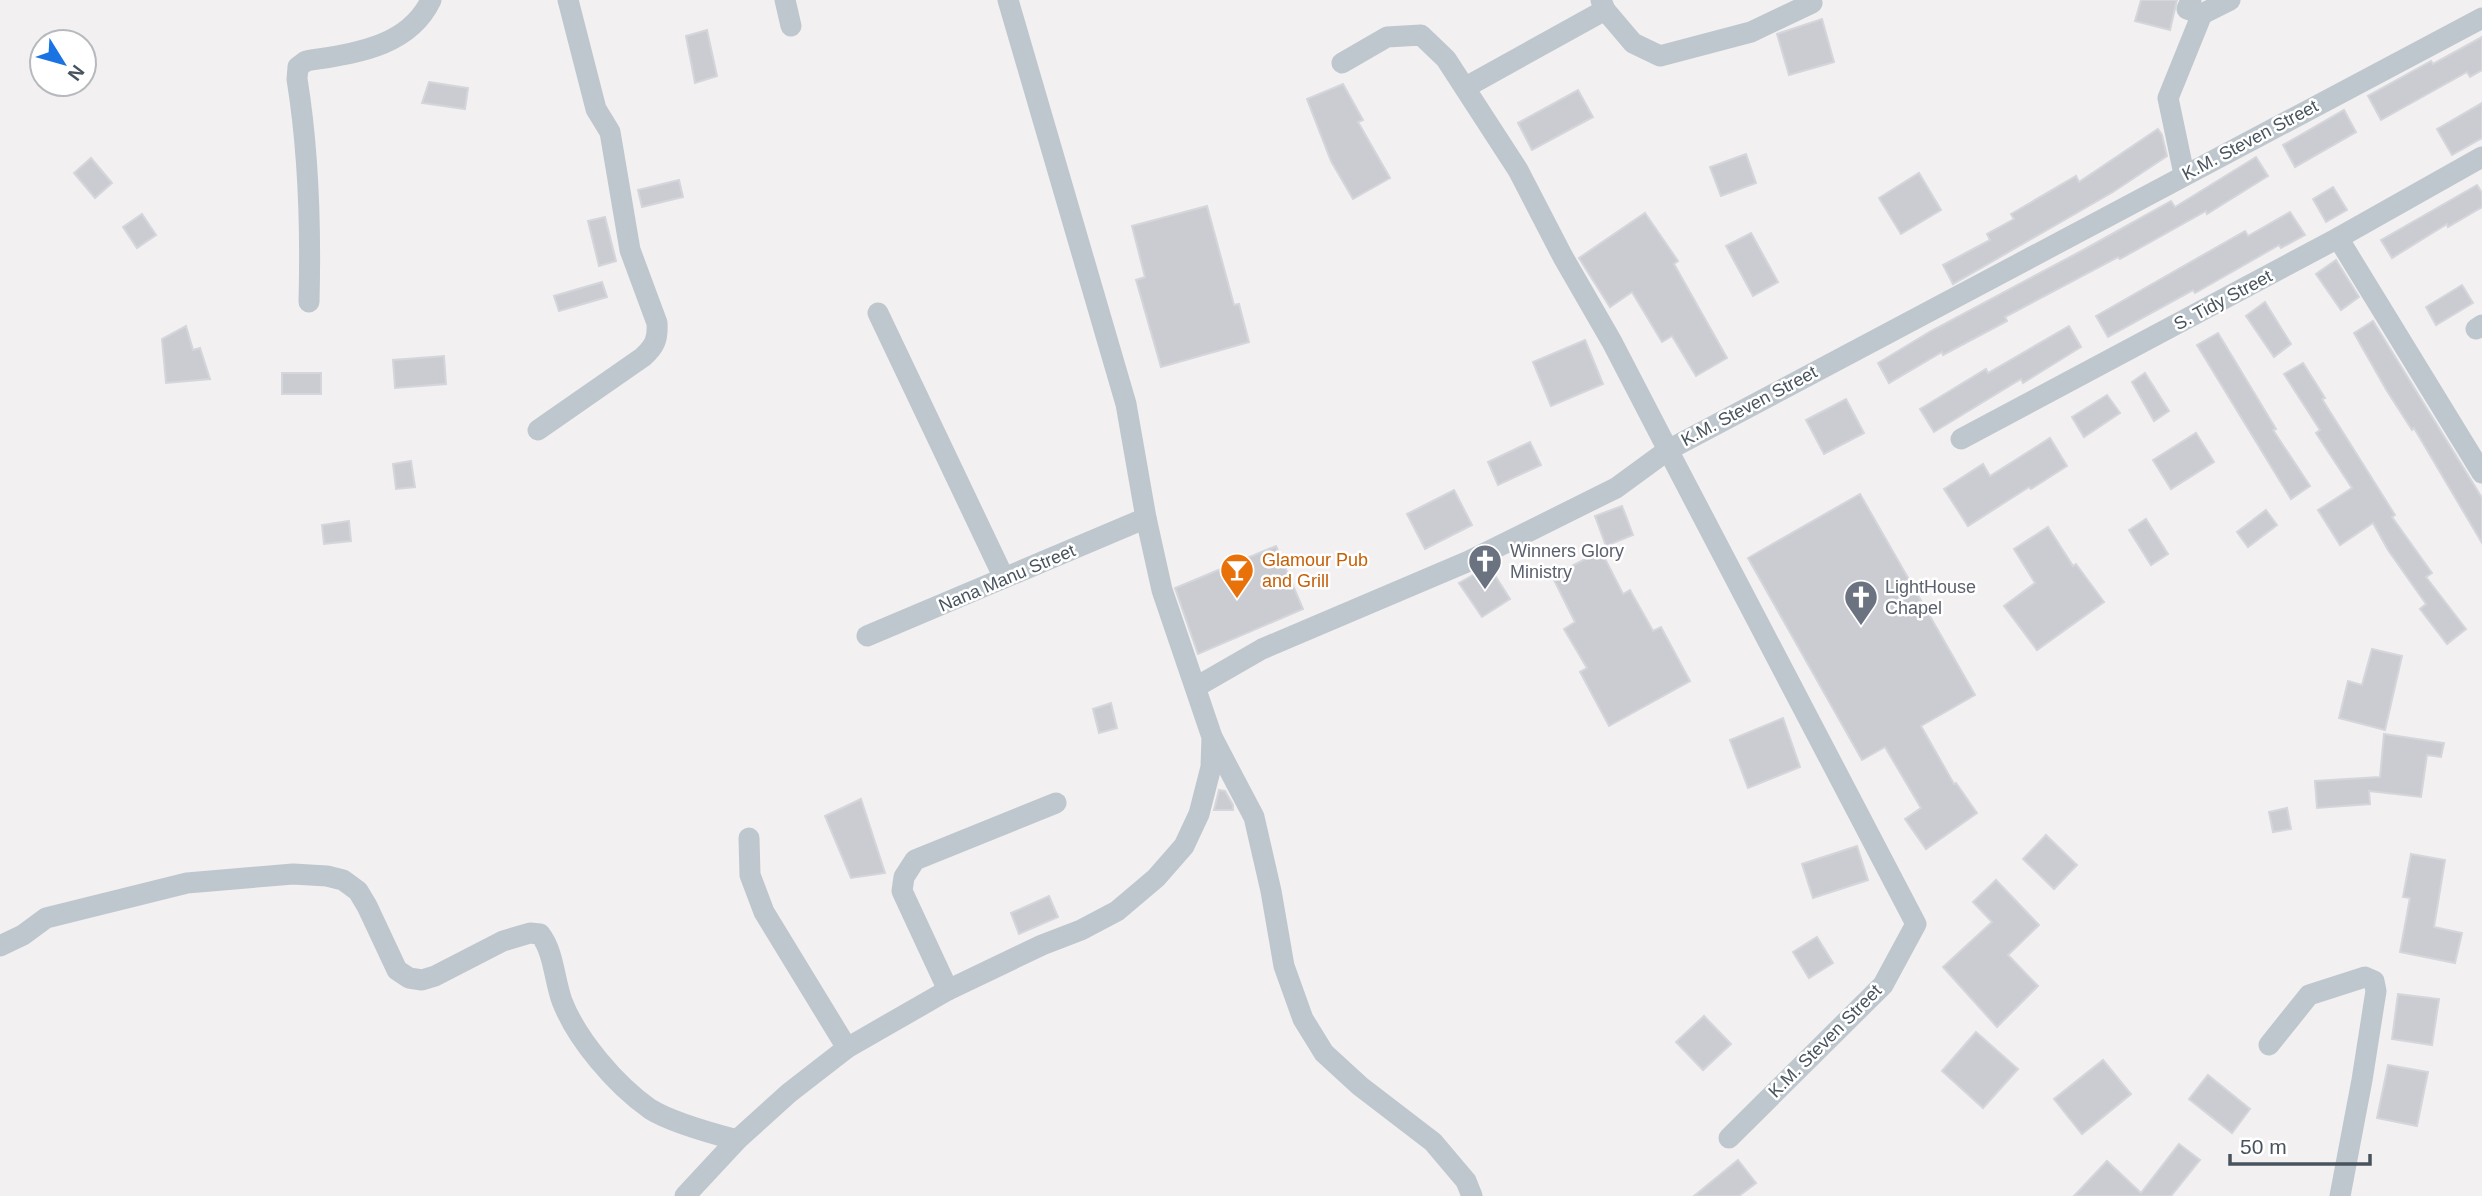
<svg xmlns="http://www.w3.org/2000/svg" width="2482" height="1196" font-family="Helvetica,sans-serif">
<rect width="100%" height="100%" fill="#f2f0f0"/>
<g fill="#caccd2" stroke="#d4d6db" stroke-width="2">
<polygon points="2141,0 2177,0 2170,30 2135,21"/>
<polygon points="1822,19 1834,62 1789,75 1777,34"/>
<polygon points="707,30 717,76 695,83 686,36"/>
<polygon points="2482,37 2482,70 2470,77 2467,72 2381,120 2368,96 2431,61 2433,64"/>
<polygon points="429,82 468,88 465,109 422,103"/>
<polygon points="1343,84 1363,120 1358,122 1390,178 1353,199 1331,161 1307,99"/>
<polygon points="1578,90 1593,117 1532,150 1518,123"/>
<polygon points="2482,103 2482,138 2452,155 2437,129"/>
<polygon points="2344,110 2356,132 2295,167 2283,145"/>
<polygon points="2158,129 2162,135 2167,156 2113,192 1953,284 1943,265 1990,240 1987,234 2014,219 2011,214 2076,176 2079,182"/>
<polygon points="1746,154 1756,183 1721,196 1710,167"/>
<polygon points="2256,157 2268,176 2207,214 2206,211 2120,259 2118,257 2005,317 2007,321 1943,355 1942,352 1889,383 1878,363 1931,331 2085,249 2171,201 2175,207"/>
<polygon points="91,158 112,183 95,198 74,173"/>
<polygon points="1919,173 1941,210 1901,234 1879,198"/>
<polygon points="679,180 683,197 642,207 638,190"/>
<polygon points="2477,185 2482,193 2482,207 2448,227 2447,224 2392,258 2381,240"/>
<polygon points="2333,187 2347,210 2326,222 2313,199"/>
<polygon points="1207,206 1234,305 1239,304 1249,342 1161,367 1136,280 1145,277 1132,226"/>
<polygon points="2290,212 2305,235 2281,248 2279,245 2195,293 2193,290 2108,337 2096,316 2245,231 2248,236"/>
<polygon points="1645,213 1678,261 1674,264 1727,358 1696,376 1672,336 1662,342 1632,292 1610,307 1579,258"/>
<polygon points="142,214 156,235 137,248 123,227"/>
<polygon points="605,217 616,261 599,266 588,221"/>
<polygon points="1751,233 1778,282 1753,296 1726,246"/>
<polygon points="2336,260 2359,297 2341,310 2316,274"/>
<polygon points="602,282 607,297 559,311 554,296"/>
<polygon points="2462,285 2473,303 2436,325 2426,307"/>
<polygon points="2265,302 2291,344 2274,357 2246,316"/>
<polygon points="2373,321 2482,498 2482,543 2414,428 2412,430 2387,391 2354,333"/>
<polygon points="186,326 193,350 200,348 210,379 166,383 162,339"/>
<polygon points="2069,326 2081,347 2023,383 2021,379 1934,432 1920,409 1986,369 1988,373"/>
<polygon points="2218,333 2276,429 2273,430 2310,486 2291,499 2197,345"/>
<polygon points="1585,340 1603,384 1551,406 1533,362"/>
<polygon points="444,356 446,384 395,388 393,360"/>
<polygon points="2303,363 2325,398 2322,399 2395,515 2392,517 2432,573 2426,577 2466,629 2447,644 2420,609 2426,604 2388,550 2373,523 2340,545 2318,510 2352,488 2316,433 2320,430 2284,374"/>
<rect x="282" y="373" width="39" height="21"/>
<polygon points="2145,373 2169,411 2154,421 2132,382"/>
<polygon points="2107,395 2120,413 2084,437 2072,417"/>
<polygon points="1846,399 1864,433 1824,454 1806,420"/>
<polygon points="2196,433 2214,462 2171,489 2153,460"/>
<polygon points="2050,438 2067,466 2031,489 2029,487 1968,526 1944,489 1983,464 1990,476"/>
<polygon points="1530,442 1541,465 1498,485 1488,462"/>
<polygon points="411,461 415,487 396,489 393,464"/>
<polygon points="1454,490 1472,525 1425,549 1407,514"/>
<polygon points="1860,494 1975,695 1921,726 1954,784 1956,783 1977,813 1926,849 1905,819 1921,808 1885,747 1862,760 1748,558"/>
<polygon points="1622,506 1633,535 1606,546 1595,516"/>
<polygon points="2266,510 2277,525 2248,547 2237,532"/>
<polygon points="2146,519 2168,554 2151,565 2129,530"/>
<polygon points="349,521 351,541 324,544 322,525"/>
<polygon points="2048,527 2073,566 2076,564 2104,602 2037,650 2004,606 2035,583 2014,549"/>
<polygon points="1276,546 1303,609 1198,654 1175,588"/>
<polygon points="1601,551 1623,594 1630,590 1653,631 1661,627 1690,681 1609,726 1580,672 1587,668 1564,629 1575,622 1552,576"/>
<polygon points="1489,566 1510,599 1482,617 1459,583"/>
<polygon points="2372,649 2402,656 2385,730 2339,718 2348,681 2362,685"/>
<polygon points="1111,703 1117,728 1099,733 1093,709"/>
<polygon points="1783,718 1800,767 1748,788 1730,740"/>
<polygon points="2384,734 2444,743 2441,757 2427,755 2421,797 2369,791 2370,804 2317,808 2315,781 2380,777"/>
<polygon points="1219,790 1225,791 1233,805 1233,810 1214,810"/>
<polygon points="861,799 885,873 851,878 825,816"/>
<polygon points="2287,808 2291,829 2273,832 2269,812"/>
<polygon points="2046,835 2077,865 2054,889 2023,859"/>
<polygon points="1857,846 1868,880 1813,898 1802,864"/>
<polygon points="2411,854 2445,860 2434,927 2462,933 2455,963 2400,952 2410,898 2403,897"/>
<polygon points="1996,880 2039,925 2008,955 2038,986 1997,1027 1943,967 1992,922 1973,902"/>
<polygon points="1049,896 1058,917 1019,934 1011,913"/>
<polygon points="1817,937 1833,963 1809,978 1793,952"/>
<polygon points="2398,994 2439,999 2432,1045 2392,1039"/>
<polygon points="1704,1016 1731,1044 1703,1070 1676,1042"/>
<polygon points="1976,1032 2018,1069 1983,1108 1942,1071"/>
<polygon points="2103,1060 2131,1094 2082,1134 2054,1099"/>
<polygon points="2388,1065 2428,1072 2417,1126 2377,1118"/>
<polygon points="2208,1075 2250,1109 2232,1133 2189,1099"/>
<polygon points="2179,1144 2200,1160 2171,1196 2074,1196 2107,1161 2141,1193"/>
<polygon points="1738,1160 1756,1183 1739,1196 1694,1196"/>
</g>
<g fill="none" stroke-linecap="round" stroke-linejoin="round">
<g stroke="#bec7ce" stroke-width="21">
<polyline points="785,0 791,26"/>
<polyline points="1601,0 1605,10 1633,43 1660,56 1751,32 1812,3"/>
<polyline points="2202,14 2230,0"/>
<polyline points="1466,87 1605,10"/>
<polyline points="2184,174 2168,98 2202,14 2187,9 2191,0"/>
<polyline points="2338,238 2482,473"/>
<path d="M309 302C311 226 309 153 297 79L298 67 306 61C354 53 408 48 431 0"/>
<polyline points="878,313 1004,578"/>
<polyline points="2476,329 2482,325"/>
<path d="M538 430 643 357C655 346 658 339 657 323L630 250 610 132 596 109 568 0"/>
<polyline points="1961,439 2338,238 2482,157"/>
<polyline points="867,636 1146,518"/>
<polyline points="1196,687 1262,649 1469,561 1616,488 1668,450 1612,342 1563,257 1518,170 1446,59 1421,35 1387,37 1342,63"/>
<polyline points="1213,739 1254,817 1271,891 1284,966 1303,1019 1324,1053 1360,1086 1433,1142 1466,1181 1472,1196"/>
<polyline points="749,838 750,875 764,912 847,1048"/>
<path d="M0 946 23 935 46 918 187 883 293 874 327 876 343 880 358 891 367 906 397 970 409 978 422 980 435 976 503 941 530 933 540 934C554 952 554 979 562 1001 577 1040 616 1085 650 1109 669 1121 714 1134 737 1140"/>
<polyline points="948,990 902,891 904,877 915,860 1056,803"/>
<polyline points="2269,1045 2309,995 2365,977 2374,981 2376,991 2362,1080 2340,1196"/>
<polyline points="1729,1138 1883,985 1916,924 1668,450 2482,18"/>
<polyline points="685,1196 737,1140 789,1093 847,1048 948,990 1042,945 1081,930 1117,911 1156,878 1184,846 1199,814 1211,767 1212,737 1162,590 1146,518 1126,404 1008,0"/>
</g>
</g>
<defs>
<g id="church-pin" transform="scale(1.75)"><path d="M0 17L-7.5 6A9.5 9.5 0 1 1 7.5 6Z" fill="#6b7280" stroke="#fff"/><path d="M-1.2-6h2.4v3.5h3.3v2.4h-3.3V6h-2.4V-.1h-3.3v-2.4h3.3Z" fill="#fff"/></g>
<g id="bar-pin" transform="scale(1.75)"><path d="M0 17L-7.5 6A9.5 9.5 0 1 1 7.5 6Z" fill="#e8710a" stroke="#fff"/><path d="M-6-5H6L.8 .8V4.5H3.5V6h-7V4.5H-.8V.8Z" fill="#fff"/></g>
</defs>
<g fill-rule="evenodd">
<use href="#church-pin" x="1485" y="561"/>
<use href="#bar-pin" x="1237" y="570"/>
<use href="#church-pin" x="1861" y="597"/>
</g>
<g text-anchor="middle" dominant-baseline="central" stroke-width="5" stroke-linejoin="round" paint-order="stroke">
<g font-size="18" fill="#48535d" stroke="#fff">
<text transform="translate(2250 140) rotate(-28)">K.M. Steven Street</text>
<text transform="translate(2223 300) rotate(-28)">S. Tidy Street</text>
<text transform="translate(1749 406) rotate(-28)">K.M. Steven Street</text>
<text transform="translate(1007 578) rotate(-23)">Nana Manu Street</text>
<text transform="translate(1825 1041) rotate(-45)">K.M. Steven Street</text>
</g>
<g font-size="18" fill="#5b616d" stroke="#fff" text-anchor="start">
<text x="1510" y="551">Winners Glory<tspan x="1510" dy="21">Ministry</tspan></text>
<text x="1885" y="587">LightHouse<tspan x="1885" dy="21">Chapel</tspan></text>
</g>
<g font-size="18" fill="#c56008" stroke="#fff" text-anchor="start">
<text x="1262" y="560">Glamour Pub<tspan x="1262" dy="21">and Grill</tspan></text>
</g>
</g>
<g transform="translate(63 63) rotate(127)"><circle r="33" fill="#ffffff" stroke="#b6babe" stroke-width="2"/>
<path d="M0-5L12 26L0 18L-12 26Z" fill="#1973e2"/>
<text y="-10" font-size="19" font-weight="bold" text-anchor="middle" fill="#48535d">N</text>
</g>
<path d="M2230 1154v10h140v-10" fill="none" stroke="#48535d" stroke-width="3.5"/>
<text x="2240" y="1154" font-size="21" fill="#48535d" stroke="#ffffff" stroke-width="5" paint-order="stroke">50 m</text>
</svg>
